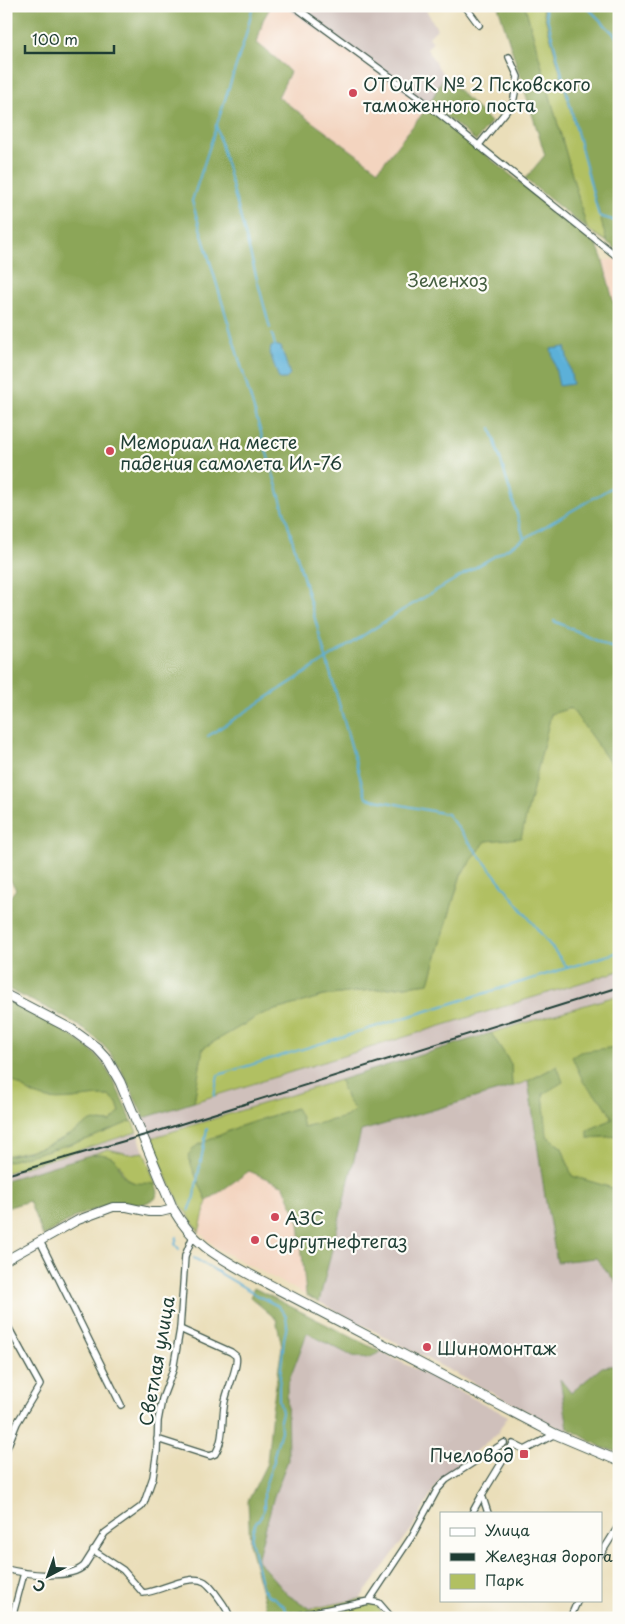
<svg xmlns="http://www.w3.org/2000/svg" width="625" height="1624" font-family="'Playpen Sans',sans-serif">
<rect width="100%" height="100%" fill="#fdfcf7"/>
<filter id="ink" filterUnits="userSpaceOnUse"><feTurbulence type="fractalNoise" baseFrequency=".02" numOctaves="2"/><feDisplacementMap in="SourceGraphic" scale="10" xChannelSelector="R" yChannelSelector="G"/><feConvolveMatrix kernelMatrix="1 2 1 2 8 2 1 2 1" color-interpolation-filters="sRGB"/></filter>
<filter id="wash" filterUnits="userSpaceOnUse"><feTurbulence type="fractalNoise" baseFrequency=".0096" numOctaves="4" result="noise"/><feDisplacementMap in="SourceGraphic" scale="20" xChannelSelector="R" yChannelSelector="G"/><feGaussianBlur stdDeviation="1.12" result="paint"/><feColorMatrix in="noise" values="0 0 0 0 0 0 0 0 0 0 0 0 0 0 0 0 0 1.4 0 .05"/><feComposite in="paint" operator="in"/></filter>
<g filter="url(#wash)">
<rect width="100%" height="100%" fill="#eadeb9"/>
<g fill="#f3d4bf">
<polygon points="271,6 284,6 427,108 378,170 278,97 290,72 279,61 257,43 263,20"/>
<polygon points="619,258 619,324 603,261"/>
<polygon points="249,1171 284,1186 299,1223 306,1295 218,1249 199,1232 207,1201"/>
</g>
<g fill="#cfc0bb">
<polygon points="284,6 424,6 437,29 429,37 433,42 427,49 444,76 430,103 427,108"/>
<polygon points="619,971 619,995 151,1138 147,1126 144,1118"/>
<polygon points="528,1081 545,1197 557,1262 596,1258 619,1286 619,1368 565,1431 319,1302 361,1131 437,1109"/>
<polygon points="137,1132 144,1152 129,1154 108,1149 6,1180 6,1173"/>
<polygon points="307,1333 352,1356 368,1358 381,1352 508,1416 497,1434 439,1480 413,1527 360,1599 311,1609 288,1595 257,1560 274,1496 288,1460 287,1386"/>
</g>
<g fill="#b1c062" stroke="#687e4b">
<polygon points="525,6 542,6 607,242 587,229"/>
<polygon points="571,708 611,763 619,757 619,971 194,1102 203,1048 262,1014 323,996 429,983 461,875 486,841 521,837 551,714"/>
<polygon points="619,995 619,1046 615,1047 584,1083 605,1105 613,1120 588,1130 589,1138 619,1136 619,1190 572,1176 562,1148 547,1136 543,1094 557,1066 528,1081 512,1087 511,1064 491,1033"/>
<path d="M6 1078C19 1083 26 1092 40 1097 62 1104 86 1095 109 1096L117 1103 120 1112 110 1122 100 1121 86 1125 69 1136 47 1146 6 1156Z"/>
<polygon points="340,1080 347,1100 356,1110 346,1117 303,1127 300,1115 295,1108 238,1127 196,1146 193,1170 207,1201 199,1232 181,1205 166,1176 151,1138"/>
<polygon points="132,1121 137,1132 6,1173 6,1162 88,1139"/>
<path d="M108 1149 129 1154 144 1152 156 1185C148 1181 140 1186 133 1182 122 1177 124 1173 119 1164 114 1155 100 1154 90 1155Z"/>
<polygon points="360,1599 374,1603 387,1618 303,1618 311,1609"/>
</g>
<g fill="#8ca658" stroke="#567246">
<path d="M6 6H271L263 20 257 43 279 61 290 72 278 97 378 170 427 108 588 237 598 247 603 261 619 324V757L611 764 571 708 551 714 521 838 486 841 461 874 429 983 323 996 262 1014 203 1048 194 1102 144 1118C134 1097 126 1075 112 1056 89 1024 41 1006 6 988V902L16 889 6 874Z"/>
<polygon points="498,6 525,6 587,229 525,179 545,155"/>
<polygon points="542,6 619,6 619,251 607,242"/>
<polygon points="444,76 491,122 476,141 430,103"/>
<path d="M6 1000C33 1015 82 1036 100 1060 114 1078 122 1100 132 1121L88 1139 6 1162V1156C37 1151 66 1140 90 1121L110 1122 120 1112 117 1103 109 1096C86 1095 63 1104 40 1097 26 1092 19 1083 6 1078Z"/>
<polygon points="491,1033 511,1064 512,1087 361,1131 319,1302 306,1295 299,1223 284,1186 249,1171 207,1201 193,1170 188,1155 196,1146 238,1127 296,1108 300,1115 303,1127 346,1117 355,1110 347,1100 340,1080"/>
<polygon points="615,1047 619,1056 619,1136 588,1138 588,1130 613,1119 605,1105 584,1083 572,1057 580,1052"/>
<polygon points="557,1066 563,1082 543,1094 547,1136 562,1148 572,1176 619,1190 619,1286 596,1258 557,1262 545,1197 528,1081"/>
<path d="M100 1154C125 1157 114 1170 128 1180 138 1186 146 1181 156 1185L158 1192 155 1199 143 1204 116 1202 79 1215 43 1236 29 1201 6 1208V1180L90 1155Z"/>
<polygon points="254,1288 381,1352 368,1358 352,1356 307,1333 287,1386 288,1460 274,1496 257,1560 288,1595 311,1609 303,1618 269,1618 250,1547 248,1501 267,1463 272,1410 282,1347 276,1319 250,1297"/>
<polygon points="619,1365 619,1452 603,1448 568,1428 560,1379 571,1393 602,1367"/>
</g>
<g fill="#5cb0d8" stroke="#3e7686">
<polygon points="275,345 281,347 290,375 286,379 279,379 270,353 271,347"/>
<polygon points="565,347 573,384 559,386 551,349"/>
</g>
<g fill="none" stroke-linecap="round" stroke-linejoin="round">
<g stroke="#5cb0d8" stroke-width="2">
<polyline points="253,6 245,38 192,201 283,507 366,798 447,814 568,968"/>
<polyline points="544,6 599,216 619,222"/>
<polyline points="586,6 619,39"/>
<polyline points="216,125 270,328"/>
<polyline points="272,334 275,345"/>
<polyline points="491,428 524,538"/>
<polyline points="554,621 619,650"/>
<polyline points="208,736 401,611 614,486"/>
<polyline points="214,1096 218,1075 619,952"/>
<polyline points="189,1211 193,1201 207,1129"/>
<polyline points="177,1237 175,1244 179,1249"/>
<polyline points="194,1258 257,1295 278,1306 286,1316 287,1325 284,1339 279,1387 279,1400 282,1412 280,1420 281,1431 274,1455 274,1461 268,1477 264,1490 264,1508 261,1517 256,1522 253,1529 251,1539 262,1588 268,1595 273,1597 284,1606 288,1614"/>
</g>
</g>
</g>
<g filter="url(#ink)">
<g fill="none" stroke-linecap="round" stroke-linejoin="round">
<g stroke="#3d5548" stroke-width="8">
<g id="street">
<polyline points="294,6 418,97 619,258"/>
<polyline points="465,6 479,25"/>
<polyline points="478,146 513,103 518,77 509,57"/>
<polyline points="40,1241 121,1405"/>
<polyline points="6,1323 40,1385 17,1423 6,1450"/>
<path d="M157 1439 210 1456 215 1454C225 1439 221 1419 225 1401 227 1389 239 1366 236 1356L231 1352 180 1329"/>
<polyline points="472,1513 482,1495"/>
<polyline points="488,1513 482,1495 513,1444 525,1450 555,1434"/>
<path d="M93 1550 123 1570 143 1593C160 1592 189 1573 205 1582 209 1585 213 1590 216 1594 221 1601 228 1609 230 1618"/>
<polyline points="601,1554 619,1525"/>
<path d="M6 1569C25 1574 69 1580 84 1566L105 1533 141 1507 144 1503 153 1477 157 1451 158 1421 162 1399 173 1370 180 1329 185 1256 193 1236"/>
<polyline points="369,1601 379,1603 392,1618"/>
<polyline points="12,1618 24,1573"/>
<polyline points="285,1618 369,1601 412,1536 437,1490 446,1480 504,1443"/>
<polyline points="570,1618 578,1600"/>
</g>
</g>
<g stroke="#3d5548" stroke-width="10">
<polyline id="secondary" points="6,1260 78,1220 113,1207 127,1207 150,1212 161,1212 173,1209"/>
</g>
<g stroke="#3d5548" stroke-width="11">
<path id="primary" d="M6 995 71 1029 97 1048 107 1059 120 1082 173 1209C193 1243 215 1255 249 1274L555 1434 619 1461"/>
</g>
<use href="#street" stroke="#fff" stroke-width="5.5"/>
<use href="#secondary" stroke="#fff" stroke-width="8"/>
<use href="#primary" stroke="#fff" stroke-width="9"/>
<polyline stroke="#1f3d34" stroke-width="2" points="6,1175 152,1133 619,987"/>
</g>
</g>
<g fill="#d1495b" stroke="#fdfcf7" stroke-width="2">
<circle cx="353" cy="93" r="5"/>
<circle cx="110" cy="451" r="5"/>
<circle cx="275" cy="1217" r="5"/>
<circle cx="255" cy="1240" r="5"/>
<circle cx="427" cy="1347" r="5"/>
<rect x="519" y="1449" width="10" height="10" rx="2.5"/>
</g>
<g text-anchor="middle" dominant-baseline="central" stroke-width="4.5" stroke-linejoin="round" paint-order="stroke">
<g font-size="18" fill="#1f3d34" stroke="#fdfcf7" text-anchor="start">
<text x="363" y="83">ОТОиТК № 2 Псковского<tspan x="363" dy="21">таможенного поста</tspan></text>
<text x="120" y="441">Мемориал на месте<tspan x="120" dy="21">падения самолета Ил-76</tspan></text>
<text x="285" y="1217">АЗС</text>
<text x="265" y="1240">Сургутнефтегаз</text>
<text x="437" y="1347">Шиномонтаж</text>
<text x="514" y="1454" text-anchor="end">Пчеловод</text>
</g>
<g font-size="18" fill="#445e40" stroke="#fdfcf7">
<text x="448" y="279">Зеленхоз</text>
</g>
<g font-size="18" fill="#1f3d34" stroke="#fdfcf7">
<text transform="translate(156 1361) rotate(-80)">Светлая улица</text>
</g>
</g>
<rect width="625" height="1624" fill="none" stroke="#fdfcf7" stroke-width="25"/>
<rect x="440" y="1512" width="162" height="90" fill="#fdfcf7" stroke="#a4b0a9"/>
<rect x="450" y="1528" width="25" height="8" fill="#ffffff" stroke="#a4b0a9"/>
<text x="485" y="1536" font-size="15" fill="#1f3d34">Улица</text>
<rect x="450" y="1553" width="25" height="8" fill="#1f3d34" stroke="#a4b0a9"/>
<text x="485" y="1562" font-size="15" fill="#1f3d34">Железная дорога</text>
<rect x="450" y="1574" width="25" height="15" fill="#b1c062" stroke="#a4b0a9"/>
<text x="485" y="1586" font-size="15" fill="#1f3d34">Парк</text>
<g transform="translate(48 1576) rotate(221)" stroke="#fdfcf7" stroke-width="4" paint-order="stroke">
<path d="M0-4L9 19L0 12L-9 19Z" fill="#1f3d34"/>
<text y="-8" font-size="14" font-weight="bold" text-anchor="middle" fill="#1f3d34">С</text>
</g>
<path d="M25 45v8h89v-8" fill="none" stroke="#1f3d34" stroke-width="2.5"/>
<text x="32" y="45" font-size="15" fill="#1f3d34" stroke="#fdfcf7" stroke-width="4" paint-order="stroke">100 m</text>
</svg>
